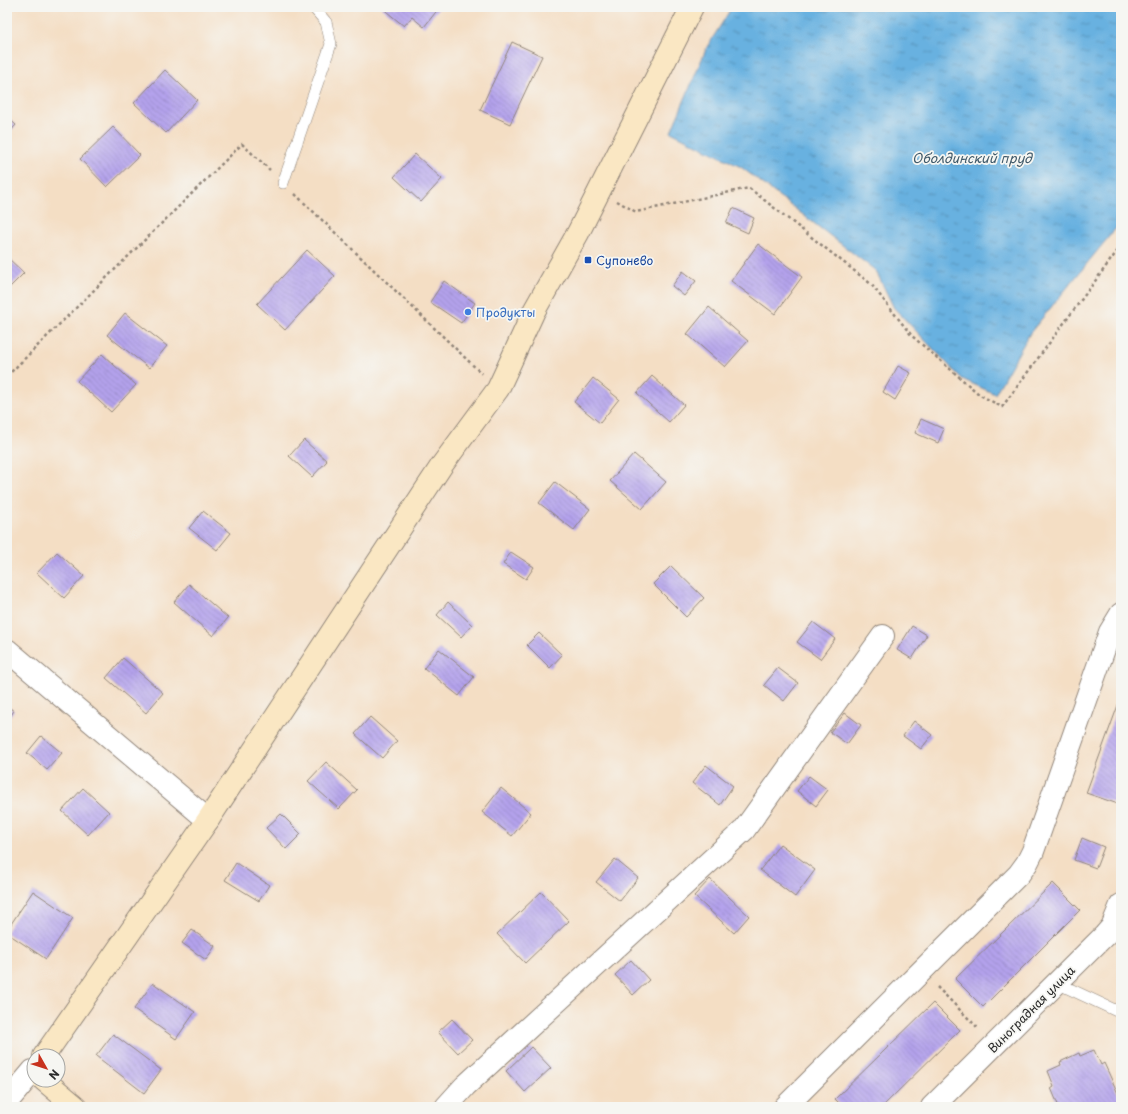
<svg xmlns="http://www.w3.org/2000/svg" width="1128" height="1114" font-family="'Playpen Sans',sans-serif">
<defs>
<pattern id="water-ripples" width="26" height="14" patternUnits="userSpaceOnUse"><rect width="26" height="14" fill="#68b1e0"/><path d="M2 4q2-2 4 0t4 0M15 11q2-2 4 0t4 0" fill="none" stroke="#5690b6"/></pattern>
<pattern id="building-back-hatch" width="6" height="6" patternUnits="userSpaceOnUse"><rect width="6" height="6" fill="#b4a2ec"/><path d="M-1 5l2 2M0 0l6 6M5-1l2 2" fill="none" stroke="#9384bf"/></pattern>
</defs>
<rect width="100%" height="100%" fill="#f6f6f2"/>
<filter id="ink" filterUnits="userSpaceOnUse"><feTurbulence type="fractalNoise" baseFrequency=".025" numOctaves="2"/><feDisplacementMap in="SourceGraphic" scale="8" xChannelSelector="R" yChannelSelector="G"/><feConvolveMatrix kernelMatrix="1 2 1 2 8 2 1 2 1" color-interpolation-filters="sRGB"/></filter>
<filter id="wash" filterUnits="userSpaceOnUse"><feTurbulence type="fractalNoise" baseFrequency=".012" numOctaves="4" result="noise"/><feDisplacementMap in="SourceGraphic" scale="16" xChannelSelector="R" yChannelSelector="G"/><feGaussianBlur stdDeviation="0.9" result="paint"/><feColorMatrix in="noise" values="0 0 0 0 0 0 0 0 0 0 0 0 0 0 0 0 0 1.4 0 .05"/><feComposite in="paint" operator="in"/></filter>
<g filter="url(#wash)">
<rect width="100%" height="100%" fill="#f4dec4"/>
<polygon fill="url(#water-ripples)" stroke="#4a6e86" points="732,7 1121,7 1121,222 1030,333 995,394 962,379 894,308 876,271 741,167 671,132 707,47"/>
<g id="blocks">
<g fill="url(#building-back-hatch)">
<polygon points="381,7 438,7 439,8 424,27 412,17 404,26"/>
<polygon points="512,42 542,56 510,124 480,110"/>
<polygon points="165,70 197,100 166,133 134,103"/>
<polygon points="7,117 16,125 7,135"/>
<polygon points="113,127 140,155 107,187 80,159"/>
<polygon points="415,154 442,179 421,202 394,177"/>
<polygon points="733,208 754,218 748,233 726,223"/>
<polygon points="758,244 802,277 775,314 731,281"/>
<polygon points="307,250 335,276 285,330 257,304"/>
<polygon points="7,257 24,273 7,290"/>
<polygon points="683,271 696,281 684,296 672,286"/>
<polygon points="444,281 475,303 461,323 430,302"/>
<polygon points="709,307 748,341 725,367 687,334"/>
<polygon points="125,313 167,346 149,368 107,335"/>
<polygon points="102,354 136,385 111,412 77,381"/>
<polygon points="898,366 911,373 895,400 883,392"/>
<polygon points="652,376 684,405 669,422 637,393"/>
<polygon points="593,378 619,399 600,423 574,402"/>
<polygon points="921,419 944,429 938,443 915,433"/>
<polygon points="304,440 327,461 312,477 289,456"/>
<polygon points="634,454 666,482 642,509 610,481"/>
<polygon points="555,482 590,509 574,530 539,503"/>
<polygon points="203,511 231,533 217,550 189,528"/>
<polygon points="57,552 84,576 64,598 37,573"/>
<polygon points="511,552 534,567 526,579 503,564"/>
<polygon points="671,566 704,598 686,617 653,584"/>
<polygon points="189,584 228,618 213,636 174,602"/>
<polygon points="448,602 472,625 461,637 437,615"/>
<polygon points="813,622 835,639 820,659 797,642"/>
<polygon points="912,626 927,635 912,659 897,650"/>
<polygon points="539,633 562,655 550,668 527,645"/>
<polygon points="439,649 474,677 459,696 424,668"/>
<polygon points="123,658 163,693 146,713 106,678"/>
<polygon points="778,668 798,683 784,701 764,685"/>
<polygon points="1121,697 1121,805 1086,793"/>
<polygon points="7,706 14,711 7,720"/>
<polygon points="845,713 861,725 847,744 830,732"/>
<polygon points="370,717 397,741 382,758 355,734"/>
<polygon points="914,721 932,735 921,749 903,736"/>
<polygon points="41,736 62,753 47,770 27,753"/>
<polygon points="326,762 357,790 339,809 308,781"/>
<polygon points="706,765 733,786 720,805 692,783"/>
<polygon points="809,776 828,790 816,806 797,791"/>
<polygon points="83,788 109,812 88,835 62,811"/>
<polygon points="501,788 531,813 512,836 482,812"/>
<polygon points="281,814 301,834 286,849 266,828"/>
<polygon points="1082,838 1104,847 1096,868 1074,860"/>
<polygon points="780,844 815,870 795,897 760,870"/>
<polygon points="615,859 638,878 620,901 596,882"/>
<polygon points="236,863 269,885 259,901 225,880"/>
<polygon points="710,879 749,916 734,933 694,896"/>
<polygon points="1053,883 1080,910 983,1007 955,979"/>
<polygon points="33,891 73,918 46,959 7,933 7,930"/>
<polygon points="541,892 569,921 525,963 497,934"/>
<polygon points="192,930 215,946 206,960 182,943"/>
<polygon points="631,960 649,980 633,995 615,975"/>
<polygon points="153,983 195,1012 176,1039 134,1009"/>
<polygon points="933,1003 960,1030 882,1107 843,1107 835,1099"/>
<polygon points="452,1019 472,1040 458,1053 438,1032"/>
<polygon points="113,1034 161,1070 144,1093 96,1056"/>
<polygon points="531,1047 551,1068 525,1092 506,1071"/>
<polygon points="1094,1050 1101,1065 1104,1063 1121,1100 1121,1107 1059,1107 1051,1088 1054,1086 1048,1071 1061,1065 1060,1062 1079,1053 1080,1056"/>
</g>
</g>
</g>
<g filter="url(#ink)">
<use href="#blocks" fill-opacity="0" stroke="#908478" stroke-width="1"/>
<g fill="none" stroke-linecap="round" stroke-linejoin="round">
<g stroke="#908478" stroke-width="12">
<g id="lane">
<polyline points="283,183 331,44 326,22 313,7"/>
<polyline points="1057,983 1121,1013"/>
</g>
</g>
<g stroke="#908478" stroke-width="24">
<g id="street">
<polyline points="7,650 208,820"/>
<polyline points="7,1102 33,1071"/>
<polyline points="446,1107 465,1086 744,830 883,636"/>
<polyline points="785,1107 1019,874 1027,863 1033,851 1110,632 1121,614"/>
<polyline points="932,1107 1105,935 1112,927 1121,905"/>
</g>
</g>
<g stroke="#908478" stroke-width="24">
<g id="secondary">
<polyline points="44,1056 208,820 442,465 498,389 534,311 578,233 692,7"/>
<polyline points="44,1080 76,1107"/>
</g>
</g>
<g stroke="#908478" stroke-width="2.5" stroke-dasharray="3 3" stroke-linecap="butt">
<polyline points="295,194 482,374"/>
<polyline points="617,201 636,212 749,188 871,284 912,336 980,395 1002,407 1121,246"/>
<polyline points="7,376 242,144 270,170"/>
<polyline points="937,987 979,1029"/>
</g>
<use href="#lane" stroke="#fff" stroke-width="11"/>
<use href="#street" stroke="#fff" stroke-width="22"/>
<use href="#secondary" stroke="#fae7c3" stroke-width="22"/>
</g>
</g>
<rect fill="#1a4fb4" stroke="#f6f6f2" stroke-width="1.5" x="584" y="256" width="8" height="8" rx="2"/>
<circle fill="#3f7fe0" stroke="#f6f6f2" stroke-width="1.5" cx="468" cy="312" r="4"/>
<g text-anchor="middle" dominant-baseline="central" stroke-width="3.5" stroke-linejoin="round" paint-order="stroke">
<g font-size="12" fill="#164399" stroke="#f6f6f2" text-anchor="start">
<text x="596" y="260">Супонево</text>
</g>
<g font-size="12" fill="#366cbe" stroke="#f6f6f2" text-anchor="start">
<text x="476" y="312">Продукты</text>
</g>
<g font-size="12" fill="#2b2b2b" stroke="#f6f6f2">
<text transform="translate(1031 1009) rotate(-45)">Виноградная улица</text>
</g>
<g font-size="13" font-style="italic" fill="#405a6a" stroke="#f6f6f2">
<text x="972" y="157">Оболдинский пруд</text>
</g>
</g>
<rect width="1128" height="1114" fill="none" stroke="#f6f6f2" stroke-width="24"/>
<g transform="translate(46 1068) rotate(129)"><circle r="19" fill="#f6f6f2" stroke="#a5a5a2"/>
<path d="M0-3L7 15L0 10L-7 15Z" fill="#c8321e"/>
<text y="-6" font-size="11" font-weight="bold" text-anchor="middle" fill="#2b2b2b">N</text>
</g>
</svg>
